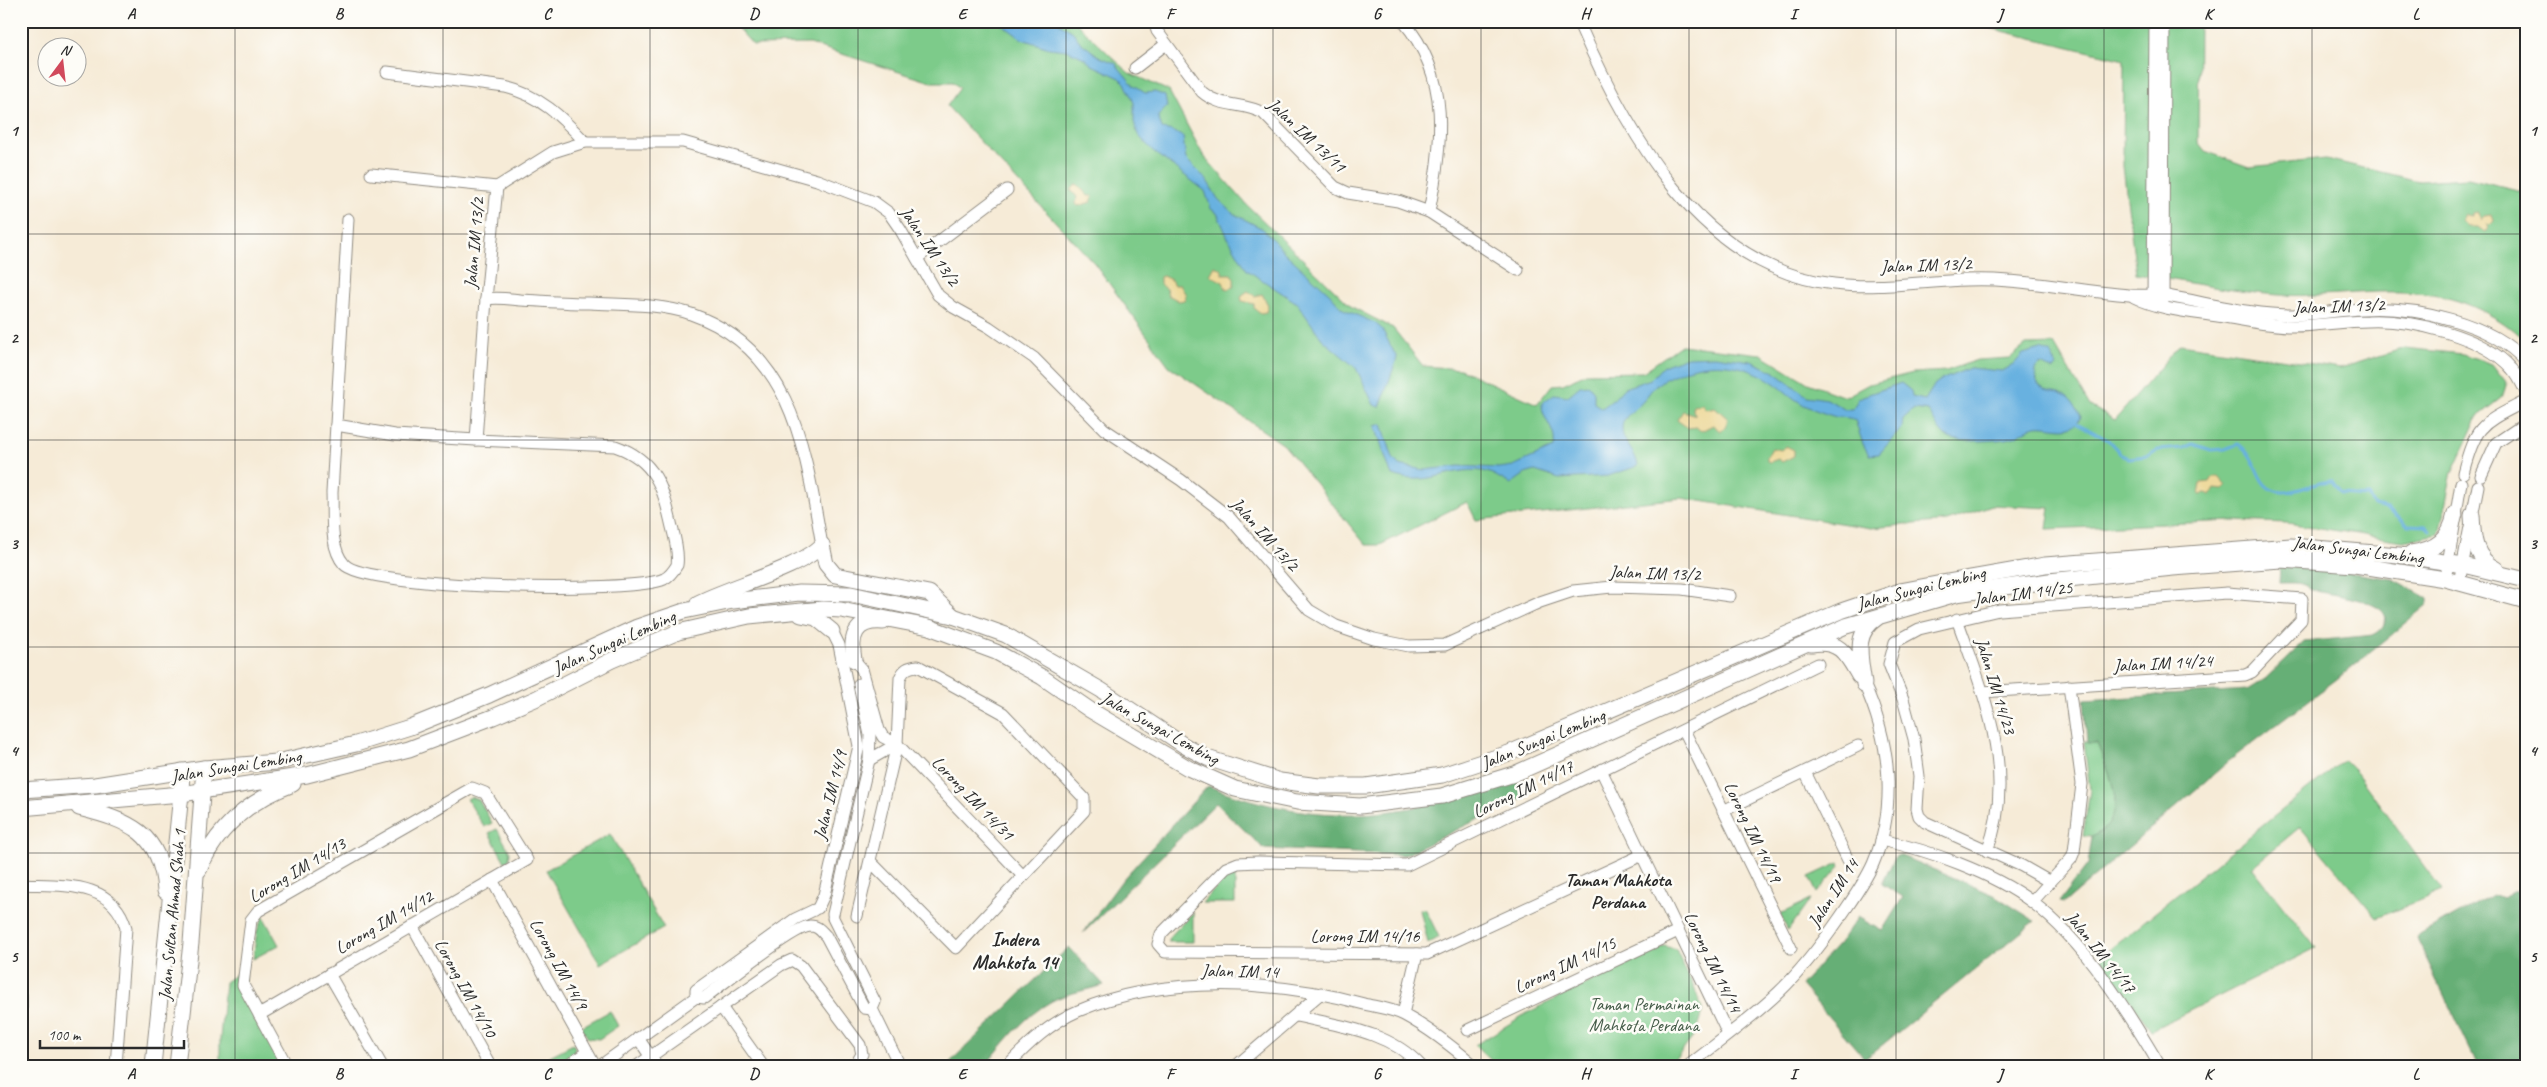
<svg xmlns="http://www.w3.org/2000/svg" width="2547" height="1087" font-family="Caveat,sans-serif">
<rect width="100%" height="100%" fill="#fdfcf7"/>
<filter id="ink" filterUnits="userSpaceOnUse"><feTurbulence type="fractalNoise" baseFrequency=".02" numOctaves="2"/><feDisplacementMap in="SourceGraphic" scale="10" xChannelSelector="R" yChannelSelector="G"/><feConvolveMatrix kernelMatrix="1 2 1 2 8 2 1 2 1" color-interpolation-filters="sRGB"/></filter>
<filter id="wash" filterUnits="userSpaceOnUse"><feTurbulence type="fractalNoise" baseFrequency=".0096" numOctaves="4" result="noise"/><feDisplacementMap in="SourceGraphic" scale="20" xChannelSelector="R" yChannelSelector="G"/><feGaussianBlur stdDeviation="1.12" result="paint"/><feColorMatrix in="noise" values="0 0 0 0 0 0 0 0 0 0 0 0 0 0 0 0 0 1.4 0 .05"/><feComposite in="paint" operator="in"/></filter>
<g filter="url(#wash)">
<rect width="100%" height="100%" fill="#f6ebd7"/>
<g fill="#7dcb8a" stroke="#547b5a">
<polygon points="722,21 1074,21 1129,73 1169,91 1203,155 1247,205 1352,307 1393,328 1423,366 1460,369 1537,404 1552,385 1563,384 1586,373 1643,372 1681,345 1761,354 1808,383 1845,397 1869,384 1913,373 1946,371 1977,360 2010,358 2026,345 2054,344 2090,406 2115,420 2180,344 2340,368 2405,348 2463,354 2492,364 2506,382 2501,398 2478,416 2452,472 2439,534 2403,541 2287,523 2234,521 2047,529 2050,508 1992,505 1947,521 1871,528 1681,498 1476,520 1467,502 1380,545 1366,545 1284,445 1169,366 1095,264 947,106 960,88 953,82 931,82 810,44 753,45 733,23"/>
<path d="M1960 21H2199L2198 142 2205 151 2249 167 2326 159 2419 181 2468 178 2526 192V343C2516 331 2503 322 2490 315 2421 276 2353 299 2279 295 2231 292 2183 281 2136 274L2123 166 2124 60Z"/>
<path d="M2084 742 2097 743C2105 765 2124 798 2110 822 2107 828 2098 833 2092 837L2083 836 2090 790Z"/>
<polygon points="2344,760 2356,772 2442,891 2377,918 2300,827 2252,867 2316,948 2151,1030 2100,957"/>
<polygon points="471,797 479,800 492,823 484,827 467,799"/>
<polygon points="497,829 510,852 509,860 505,862 489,833"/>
<polygon points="610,834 664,928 600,964 546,870"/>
<polygon points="1839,863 1840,866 1817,893 1809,877"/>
<polygon points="1235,872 1235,903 1202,903 1227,876"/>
<polygon points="1810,900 1788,931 1780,914"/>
<polygon points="1425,908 1439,937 1428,943 1420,910"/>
<polygon points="1193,912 1193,942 1168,942 1168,939"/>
<polygon points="263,916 279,945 253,959 257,931"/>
<path d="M1664 946 1676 949C1681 962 1701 999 1702 1010 1703 1030 1681 1053 1668 1066H1497L1475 1045 1527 1013Z"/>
<polygon points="245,968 244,985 287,1066 220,1066 220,1039 225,982"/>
<polygon points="610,1011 618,1026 599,1039 588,1038 581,1027"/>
<polygon points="573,1044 575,1047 573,1057 560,1066 548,1066 544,1059"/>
</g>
<g fill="#66af76" stroke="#486d50">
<path d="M2280 567 2319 568 2393 579 2429 599V604L2354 666 2229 761 2064 903 2059 902 2088 864 2092 837C2098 833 2107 828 2110 822 2124 798 2105 765 2097 743H2087L2084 700 2247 690 2265 679 2304 642 2373 635C2379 632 2383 629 2385 622 2393 600 2324 594 2312 590 2306 588 2312 589 2306 586 2299 582 2287 583 2279 583Z"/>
<path d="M1513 781H1517L1524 797 1405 855 1264 849 1216 803 1083 933 1123 879 1208 786C1325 830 1397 818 1513 781Z"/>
<polygon points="1899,855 1994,895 2035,921 1865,1059 1801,985 1839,943 1858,917 1882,931 1903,897 1882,884 1895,857"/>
<polygon points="2517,891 2526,906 2526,1066 2478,1066 2416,937 2493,894 2502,898"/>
<path d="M1069 947 1104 985C1088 990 1067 993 1052 1001 1023 1017 1006 1041 985 1066H946Z"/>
</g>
<g fill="#eeda9e" stroke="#8c8264">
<polygon points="1077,184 1088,196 1093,196 1091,202 1078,206 1076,204 1077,197 1071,190"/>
<polygon points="2478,212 2481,220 2484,215 2492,214 2494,221 2490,225 2487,224 2489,228 2486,232 2477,227 2468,227 2462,221 2465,215 2472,216 2472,213"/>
<polygon points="1215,266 1221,269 1223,274 1231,274 1234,279 1234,287 1226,289 1223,282 1210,275"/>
<polygon points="1163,276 1171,280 1174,285 1180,285 1186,295 1184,300 1179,301 1168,295 1166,289 1160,284 1160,277"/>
<polygon points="1248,291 1255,296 1262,294 1268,305 1266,312 1261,313 1254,308 1254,304 1242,301 1241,296"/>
<path d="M1702 404 1706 409 1715 407 1728 419C1727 424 1725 428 1720 431L1713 425 1701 431 1696 427 1688 428 1677 420 1683 411 1696 415 1692 409 1693 405Z"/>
<polygon points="1786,446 1794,450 1794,456 1782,462 1778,459 1770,462 1767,461 1767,457 1772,448 1781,450"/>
<polygon points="2213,477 2219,477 2227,486 2223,490 2215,489 2211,495 2206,493 2199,494 2201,483 2210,482"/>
</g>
<g fill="#67b1e0" stroke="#496e86">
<polygon points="997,21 1056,21 1073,32 1080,42 1100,57 1115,63 1134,86 1145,93 1155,92 1165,96 1167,107 1158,116 1162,129 1173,131 1183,137 1186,159 1206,179 1218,199 1234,214 1263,229 1286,254 1330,294 1343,309 1375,323 1382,329 1397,358 1380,407 1374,405 1356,368 1322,339 1297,303 1247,270 1228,238 1217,213 1211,209 1205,191 1152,150 1138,135 1134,122 1134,103 1125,83 1120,78 1092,65 1084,58 1067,50 1049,48 1022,39"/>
<path d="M2041 349 2051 354 2057 367 2053 370 2041 364 2036 368C2033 400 2057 386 2070 399 2075 404 2078 411 2081 417 2070 436 2053 424 2036 426 2027 428 2020 436 2011 438 1998 441 1962 443 1949 438 1939 434 1935 420 1928 411L1914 409 1903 419 1902 428 1879 454 1869 455 1863 444 1855 420C1849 417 1843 418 1836 417 1826 414 1814 410 1804 405 1793 399 1784 390 1774 383 1747 364 1713 359 1683 371 1663 380 1657 381 1645 399 1638 409 1622 415 1622 428 1621 442 1637 452 1638 466L1608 476 1559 479 1535 471 1525 474 1511 484C1503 481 1492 472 1483 471 1448 466 1428 489 1391 474L1375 426 1382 424 1393 458 1399 465 1424 470 1459 466 1499 468 1513 466 1553 448C1559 431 1541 420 1542 403L1554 394 1568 396 1580 386 1589 385 1594 392V403L1602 408 1614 399 1624 388 1651 379 1663 366 1687 357 1715 356 1751 361 1773 371 1807 396 1827 399 1844 409H1853L1858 399 1863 396 1901 383 1911 391 1912 397 1925 400 1935 384 1941 380 1970 368 2002 371 2016 362 2023 354Z"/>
</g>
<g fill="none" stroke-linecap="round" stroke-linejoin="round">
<path stroke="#67b1e0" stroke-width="3" d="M2077 423 2108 440 2122 455 2129 458 2147 456 2158 450 2183 448 2193 444 2211 450 2225 449 2238 444C2262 459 2253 491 2283 492 2300 492 2317 481 2332 481L2341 494 2368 496 2374 506 2387 509 2408 525 2426 526 2430 530"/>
</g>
</g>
<g filter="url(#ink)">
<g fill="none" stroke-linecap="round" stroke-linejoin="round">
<g stroke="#908b81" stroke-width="13">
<g id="minor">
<path d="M1154 21 1157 31 1202 92C1220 108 1243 102 1263 113L1335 187 1348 193 1398 201 1429 212 1518 270"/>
<path d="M1403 21C1452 78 1442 144 1429 212"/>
<path d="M1578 21C1626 132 1701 269 1834 284 1892 291 1951 275 2009 281 2049 284 2089 292 2129 295 2142 296 2155 294 2167 296 2208 303 2251 315 2292 315 2316 314 2340 310 2363 309 2415 306 2491 322 2526 362"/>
<polyline points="1135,68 1166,44"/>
<path d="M387 72 505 87C539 95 562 117 585 142"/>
<polyline points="371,174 497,187"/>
<path d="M348 219 332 493C333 514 329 547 344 564 365 589 632 594 664 579 670 576 674 570 677 565 679 553 675 538 672 527 663 488 656 460 615 446L476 440 486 299"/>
<polyline points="917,258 1007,190"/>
<path d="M2134 297C2162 311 2194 312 2225 317 2248 321 2270 326 2293 326 2318 326 2343 321 2368 321 2410 319 2484 336 2512 369 2518 375 2522 384 2526 392"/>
<polyline points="2153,302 2155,21"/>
<polyline points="2163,302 2164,21"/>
<polyline points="336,425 395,435 476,440"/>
<path d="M2463 473C2476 423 2482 424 2526 401"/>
<polyline points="2481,476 2496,443 2526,423"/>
<path d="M822 545C805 451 794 350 691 314 658 303 623 305 589 303 566 303 543 301 521 300 509 299 498 297 486 299L497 187 553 152 585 142H683L817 180 874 202 889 213 900 229 938 295 953 307 989 327 1034 358 1104 429 1181 480 1229 517 1309 610 1336 626 1374 639 1409 646 1445 645 1540 602 1573 591 1612 587 1682 589 1730 596"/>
<polyline points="2447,570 2461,483"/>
<polyline points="2459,583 2478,486"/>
<path d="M1957 619C1983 692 2018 774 1987 851"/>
<polyline points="854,660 862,669 879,730 883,737 897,744 1023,876"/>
<polyline points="1982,692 2245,675 2252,672 2301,620 2302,599 2227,593 1999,610 1919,629 1895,642 1889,664 1903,699 1914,739 1919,776 1917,809 1919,816 1925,822 2022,866 2050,882"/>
<polyline points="1684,730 1791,948"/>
<polyline points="869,760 897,744"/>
<polyline points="1601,770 1728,1034"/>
<polyline points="1805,772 1848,860"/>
<polyline points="1723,811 1858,746"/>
<path d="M1881 840C1929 850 1993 873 2032 902 2084 941 2127 1010 2160 1066"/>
<polyline points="1642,855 1427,954 1165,952 1158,944 1161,934 1226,868 1238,863 1258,862 1407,865 1818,664"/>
<polyline points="492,880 595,1066"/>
<path d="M21 884C61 886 113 880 126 928L116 1066"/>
<polyline points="2032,902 2071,859 2074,852 2082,784 2069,686"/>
<polyline points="818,908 824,895 859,746 839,645 832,631"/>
<polyline points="833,914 869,760 870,735 859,684"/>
<path d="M857 916 897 744 900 678C904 669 908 667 918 666L1003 713 1084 798V811L956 948 870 861"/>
<polyline points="833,918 875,1002 872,1009"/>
<polyline points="412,926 490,1066"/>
<polyline points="329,974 382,1066"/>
<polyline points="21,996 21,1015"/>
<path d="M696 997 704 998C722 985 792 927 810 926 818 926 821 931 826 936L864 1008 872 1009"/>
<polyline points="696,997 696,990 795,919 814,910"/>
<polyline points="721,1007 763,1066"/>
<polyline points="872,1009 900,1066"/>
<polyline points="1403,1014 1417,954"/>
<polyline points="259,1015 527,860 485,793 472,788 258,911 251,920 243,985 287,1066"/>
<path d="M1296 1016C1340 1026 1389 1031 1421 1066"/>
<polyline points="1468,1030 1678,931"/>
<polyline points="638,1038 657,1066"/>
<polyline points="567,1066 587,1052"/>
<polyline points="600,1066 696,997"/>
<polyline points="637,1066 781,965 792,960 801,966 860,1045 862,1054 859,1059"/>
<path d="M1007 1066C1028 1044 1050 1023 1078 1011 1162 974 1277 980 1364 1004 1377 1007 1393 1009 1404 1015 1430 1029 1453 1047 1475 1066"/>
<polyline points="1236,1066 1321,993"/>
<path d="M1688 1066C1718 1042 1751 1019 1779 992 1802 970 1821 945 1839 919 1851 901 1864 884 1873 864 1898 806 1890 740 1864 684"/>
</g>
</g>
<g stroke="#908b81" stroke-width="17">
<g id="major">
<path d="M2472 515C2473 537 2474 558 2496 569"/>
<polyline points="822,545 826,564 835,575 929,593 953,616"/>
<path d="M2411 553C2436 550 2450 539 2455 514"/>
<path d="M698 603C729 587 803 567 822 545"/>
<polyline points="801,615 816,618 832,631"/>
<path d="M1811 644C1840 639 1847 655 1859 676"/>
<path d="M854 660C850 636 855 620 883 622"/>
<path d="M1864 684C1861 659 1852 634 1877 618"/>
<polyline points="21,790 95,785 204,768 277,762 356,744 410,727 489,695 637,627 684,611 733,601 799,593 851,594 953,616 1006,635 1101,690 1185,746 1207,758 1280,781 1319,786 1366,786 1442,775 1509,753 1841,611 1900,591 1947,582 2045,565 2291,546 2399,555 2463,565 2526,580"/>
<polyline points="21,808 181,794 307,775 409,749 493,717 535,699 612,660 678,632 749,616 823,609 841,610 929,627 996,652 1042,677 1090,710 1188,768 1235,789 1297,802 1360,806 1442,796 1514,774 1846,626 1956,594 2049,581 2173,568 2281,560 2355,565 2445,579 2526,601"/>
<path d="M79 808C130 821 161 832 165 891"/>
<path d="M199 870C217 827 250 800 293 784"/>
<polyline points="153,1066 181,794 182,771"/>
<polyline points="177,1066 191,943 204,768"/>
</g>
</g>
<use href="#minor" stroke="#fff" stroke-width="11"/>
<use href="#major" stroke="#fff" stroke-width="15"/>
</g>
</g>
<path fill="none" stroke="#2b2b2b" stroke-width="1" stroke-opacity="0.55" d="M235 21V1066M443 21V1066M650 21V1066M858 21V1066M1066 21V1066M1273 21V1066M1481 21V1066M1689 21V1066M1896 21V1066M2104 21V1066M2312 21V1066M21 234H2526M21 440H2526M21 647H2526M21 853H2526"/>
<g text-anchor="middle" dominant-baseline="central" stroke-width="5" stroke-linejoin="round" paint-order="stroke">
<g font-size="18" fill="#2b2b2b" stroke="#fdfcf7">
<text transform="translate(1307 135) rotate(43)">Jalan IM 13/11</text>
<text transform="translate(474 243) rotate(-85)">Jalan IM 13/2</text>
<text transform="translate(930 246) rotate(56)">Jalan IM 13/2</text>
<text transform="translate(1926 265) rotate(-2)">Jalan IM 13/2</text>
<text transform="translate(2339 306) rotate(-2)">Jalan IM 13/2</text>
<text transform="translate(1265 534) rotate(48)">Jalan IM 13/2</text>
<text transform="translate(2358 550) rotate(7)">Jalan Sungai Lembing</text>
<text transform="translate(1655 573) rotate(2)">Jalan IM 13/2</text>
<text transform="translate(1921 588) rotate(-14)">Jalan Sungai Lembing</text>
<text transform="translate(2023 593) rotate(-7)">Jalan IM 14/25</text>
<text transform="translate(614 642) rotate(-24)">Jalan Sungai Lembing</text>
<text transform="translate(2163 663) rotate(-3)">Jalan IM 14/24</text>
<text transform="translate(1996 686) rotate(73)">Jalan IM 14/23</text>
<text transform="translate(1160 728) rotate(29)">Jalan Sungai Lembing</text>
<text transform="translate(1543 739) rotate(-22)">Jalan Sungai Lembing</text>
<text transform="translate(236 766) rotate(-9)">Jalan Sungai Lembing</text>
<text transform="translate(1523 789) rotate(-26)">Lorong IM 14/17</text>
<text transform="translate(830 795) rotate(-76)">Jalan IM 14/9</text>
<text transform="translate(973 798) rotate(46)">Lorong IM 14/31</text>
<text transform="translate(1753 832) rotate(64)">Lorong IM 14/19</text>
<text transform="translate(297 870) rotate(-31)">Lorong IM 14/13</text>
<text transform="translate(1833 893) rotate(-57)">Jalan IM 14</text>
<text transform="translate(172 915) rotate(-85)">Jalan Sultan Ahmad Shah 1</text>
<text transform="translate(384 922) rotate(-30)">Lorong IM 14/12</text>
<text x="1365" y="936">Lorong IM 14/16</text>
<text transform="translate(2101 952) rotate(51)">Jalan IM 14/17</text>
<text transform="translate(1713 962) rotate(64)">Lorong IM 14/14</text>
<text transform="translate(559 964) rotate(61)">Lorong IM 14/9</text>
<text transform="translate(1565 965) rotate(-25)">Lorong IM 14/15</text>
<text transform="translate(1240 971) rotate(1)">Jalan IM 14</text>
<text transform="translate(466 988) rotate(61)">Lorong IM 14/10</text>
</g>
<g font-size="18" fill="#445b48" stroke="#fdfcf7">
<text x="1644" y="1004">Taman Permainan<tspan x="1644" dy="21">Mahkota Perdana</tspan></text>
</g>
<g font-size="19" font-weight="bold" fill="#2b2b2b" stroke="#fdfcf7">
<text x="1618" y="880">Taman Mahkota<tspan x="1618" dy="22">Perdana</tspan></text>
</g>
<g font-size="20" font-weight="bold" fill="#2b2b2b" stroke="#fdfcf7">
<text x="1015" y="939">Indera<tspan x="1015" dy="23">Mahkota 14</tspan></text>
</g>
</g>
<rect width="2547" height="1087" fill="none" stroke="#fdfcf7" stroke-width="55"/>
<g transform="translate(62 62) rotate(15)"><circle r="24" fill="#fdfcf7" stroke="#a9a8a5"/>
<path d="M0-4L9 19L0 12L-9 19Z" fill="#d1495b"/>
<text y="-8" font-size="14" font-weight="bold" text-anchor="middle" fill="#2b2b2b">N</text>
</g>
<path d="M40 1040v8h144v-8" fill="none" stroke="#2b2b2b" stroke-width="2.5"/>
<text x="48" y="1040" font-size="15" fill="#2b2b2b" stroke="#fdfcf7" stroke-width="4" paint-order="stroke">100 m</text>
<rect x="28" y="28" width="2492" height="1032" fill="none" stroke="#2b2b2b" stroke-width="2"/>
<g font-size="16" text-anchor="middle" font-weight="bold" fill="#2b2b2b">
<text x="131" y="19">A</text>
<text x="339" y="19">B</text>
<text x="547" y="19">C</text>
<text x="754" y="19">D</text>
<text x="962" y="19">E</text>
<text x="1170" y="19">F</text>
<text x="1377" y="19">G</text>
<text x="1585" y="19">H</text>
<text x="1793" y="19">I</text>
<text x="2000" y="19">J</text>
<text x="2208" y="19">K</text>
<text x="2416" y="19">L</text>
<text x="14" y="136">1</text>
<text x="2533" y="136">1</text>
<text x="14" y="343">2</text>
<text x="2533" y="343">2</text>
<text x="14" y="549">3</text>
<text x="2533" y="549">3</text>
<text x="14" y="756">4</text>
<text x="2533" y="756">4</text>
<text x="14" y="962">5</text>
<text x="2533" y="962">5</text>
<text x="131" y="1079">A</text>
<text x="339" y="1079">B</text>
<text x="547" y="1079">C</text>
<text x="754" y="1079">D</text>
<text x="962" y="1079">E</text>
<text x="1170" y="1079">F</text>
<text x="1377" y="1079">G</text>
<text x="1585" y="1079">H</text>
<text x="1793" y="1079">I</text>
<text x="2000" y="1079">J</text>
<text x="2208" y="1079">K</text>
<text x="2416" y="1079">L</text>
</g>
</svg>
